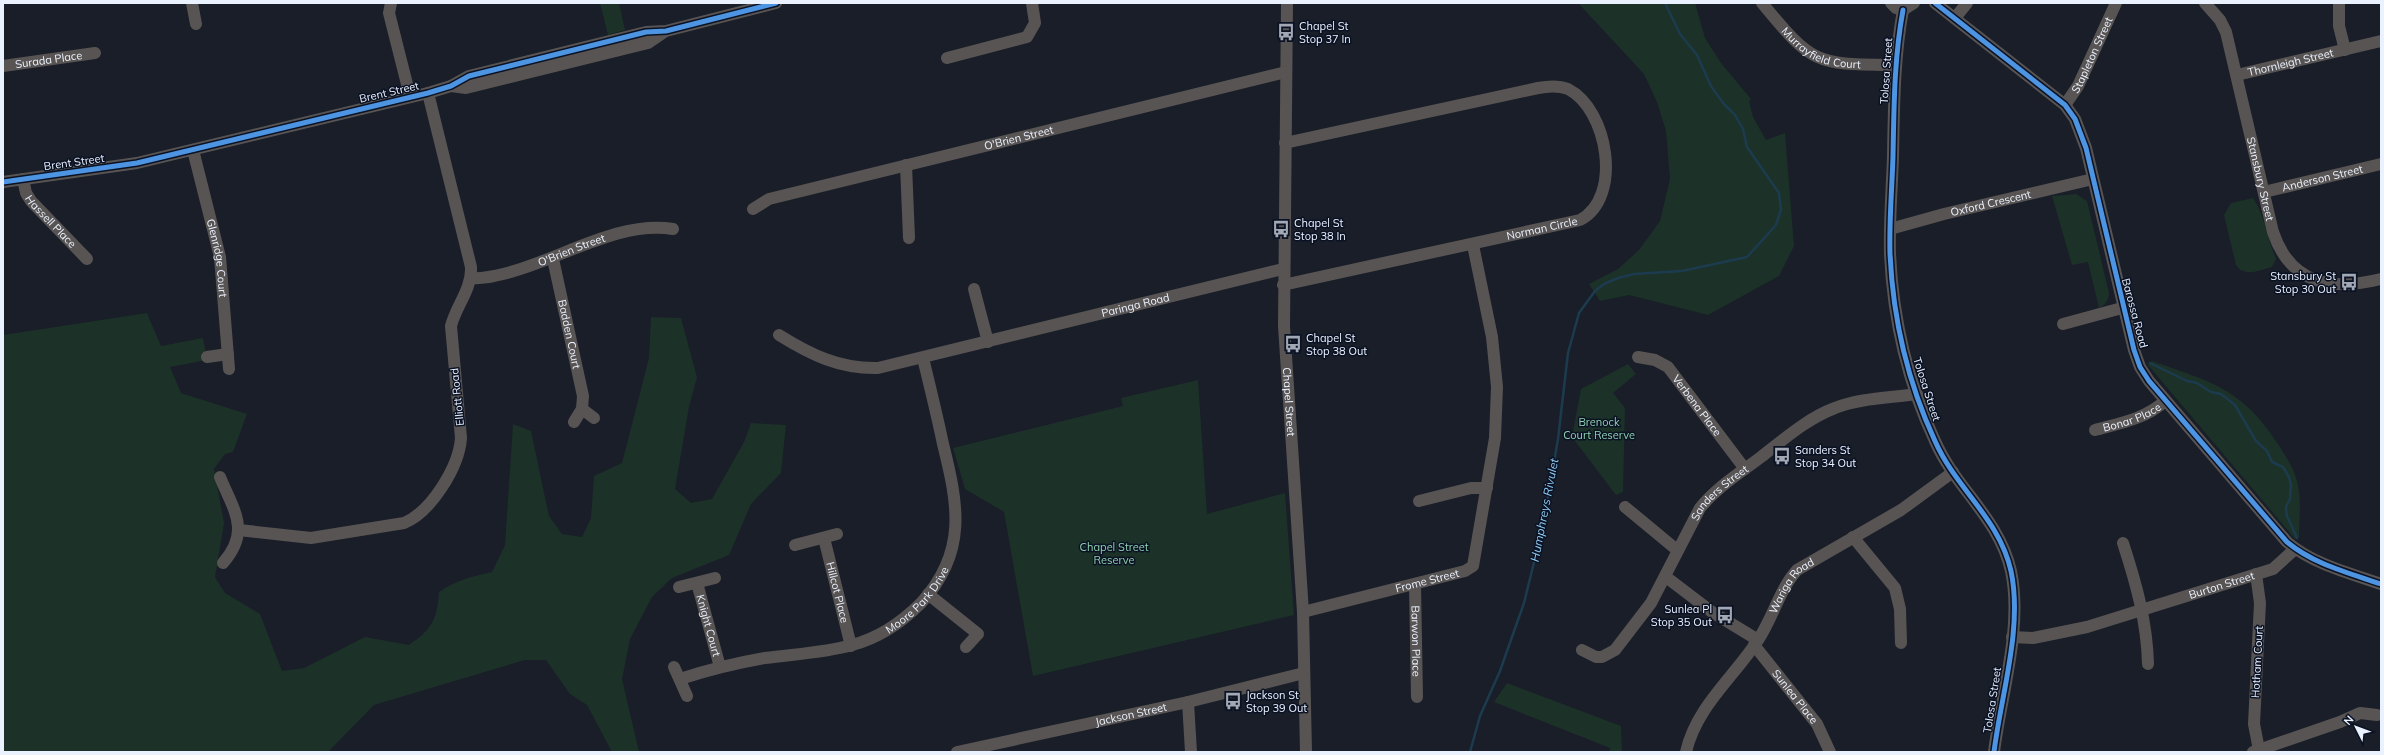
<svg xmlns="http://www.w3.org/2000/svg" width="2384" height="755" font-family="Mulish,sans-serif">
<rect width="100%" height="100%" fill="#191e28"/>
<g fill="#1c3128">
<polygon points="600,3 619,3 625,30 608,35"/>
<polygon points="1578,3 1695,3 1705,38 1721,63 1751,99 1749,101 1753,117 1766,140 1785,133 1794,246 1779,276 1708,315 1629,295 1600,301 1589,284 1618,269 1639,250 1660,221 1670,179 1666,131 1657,102 1644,74"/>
<path d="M2076 194 2087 201 2109 293C2109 300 2105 305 2099 308L2088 262 2072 265 2052 196Z"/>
<path d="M2253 198C2265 215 2267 239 2276 259L2272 267C2260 270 2244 278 2236 265L2224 215 2231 203Z"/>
<path d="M147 313 161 346 203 338 207 360 170 367 181 393 247 414 233 452 225 454 214 469 224 523 215 577 225 593 260 614 282 671 304 668 365 637 409 645C432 629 437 620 439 592 456 580 473 576 492 572L505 545 513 424 531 431 549 516 562 534 582 537 591 518 594 476 622 463 649 358 651 317 681 318 697 377 689 407 675 489 691 503 712 499 744 442 751 423 786 425 781 473 751 504 729 555 672 578 652 597 630 639 622 679 639 752H612L587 705 570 694 546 660H525L374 705 328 752H3V335Z"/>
<path d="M2152 361C2211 382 2242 388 2278 444 2287 458 2297 473 2299 491 2301 506 2299 522 2299 537L2295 539 2148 365Z"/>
<polygon points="1628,364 1636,374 1613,393 1625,408 1623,492 1616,495 1572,437 1581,389"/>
<polygon points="1198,380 1207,514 1285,493 1294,615 1033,676 1004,512 965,489 953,448 1123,406 1121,398"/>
<polygon points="1507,683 1621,726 1622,752 1610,752 1610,748 1494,702"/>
</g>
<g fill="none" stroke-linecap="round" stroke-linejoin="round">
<g stroke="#1d3b4e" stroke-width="2.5">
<polyline points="2150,363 2187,381 2197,383 2211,392 2221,394 2235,405 2256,441 2267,451 2272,462 2283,467 2289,477 2291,485 2290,499 2286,507 2287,516 2297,538"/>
<polyline points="1470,752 1480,716 1500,671 1524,603 1543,526 1558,439 1568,353 1579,313 1595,291 1604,284 1618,278 1634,274 1682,271 1747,257 1776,225 1781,210 1779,193 1747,147 1743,129 1735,115 1723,103 1711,86 1697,55 1680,34 1665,3"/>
</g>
<g stroke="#585453" stroke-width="12">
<polyline points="192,3 196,24"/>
<polyline points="391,3 389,13 410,96"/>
<path id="s1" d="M1287 3 1284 326 1303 612 1306 752"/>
<path id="s2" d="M1762 3C1813 65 1815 64 1894 65"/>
<polyline points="1891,3 1896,8 1903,10 1914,3"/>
<path d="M1935 3 2065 105 2075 119 2086 148 2134 350 2140 367 2149 381 2287 542C2313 564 2349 573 2381 584"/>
<path id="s3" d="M2205 3 2220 20 2226 32 2273 232C2291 285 2332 291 2381 279"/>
<polyline points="2339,3 2339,26 2345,50"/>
<path d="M1903 10C1894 59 1894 107 1893 156 1892 189 1889 221 1890 254 1893 318 1908 383 1935 441 1956 489 1999 518 2011 571 2023 628 2001 695 1994 752"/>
<polyline points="1955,18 1967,3"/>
<polyline points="947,58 1027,37 1035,23 1032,3"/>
<path id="s4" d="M3 66 95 53"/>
<path id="s5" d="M2237 75 2381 41"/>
<polyline points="451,86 466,88 648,43 664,32"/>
<path id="s6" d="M2065 105 2078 86 2116 3"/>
<path id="s7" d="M193 150 220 257 229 369"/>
<polyline points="906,165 909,238"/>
<path id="s8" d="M23 179 26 193 31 201 87 259"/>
<polyline points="3,182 137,163 428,93 451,86 469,76 646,32 666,31 776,3"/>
<path id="s9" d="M2264 192 2381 164"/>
<path id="s10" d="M753 209 769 199 1286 72"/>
<path id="s11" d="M1890 229 1944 214 2093 179"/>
<path id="s12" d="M553 259 583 396 582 409 574 422"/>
<path id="s13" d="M471 278C484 279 495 276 507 273 559 260 619 220 673 229"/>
<path id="s14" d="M1283 285 1580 220C1623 198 1608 109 1568 89 1558 85 1548 86 1538 88L1285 143"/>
<polyline points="974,289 988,342"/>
<polyline points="2063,324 2122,308"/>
<path id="s15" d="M779 335C811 355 840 369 878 368L1283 269"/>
<polyline points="207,357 228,354"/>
<path id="s16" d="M1638 357 1655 360 1668 367 1745 469"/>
<polyline points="582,409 594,418"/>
<path id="s17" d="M2095 430C2121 423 2145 419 2165 401"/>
<path d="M220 477C234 511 251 531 223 563"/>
<polyline points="1419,501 1471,488 1487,488"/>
<polyline points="1625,507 1677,550"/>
<path d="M239 530 311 538 404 523C431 512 459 467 461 438L451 326C456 306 472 289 471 267L428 93"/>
<polyline points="1853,537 1895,588 1900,609 1901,643"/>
<path id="s18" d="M824 538 851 646"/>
<path d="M2123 543C2136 583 2147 622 2148 664"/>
<polyline points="795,545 837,534"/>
<polyline points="2256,574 2260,603 2254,724 2259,750"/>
<polyline points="1666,577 1712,612 1758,640"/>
<path id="s19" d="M697 583 720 667"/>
<path id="s20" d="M1415 584 1417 697"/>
<polyline points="679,587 715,578"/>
<polyline points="928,594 978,634 966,647"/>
<path id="s21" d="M1303 612 1465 571 1473 566 1495 438 1497 387 1492 337 1473 245"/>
<path id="s22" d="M2012 637 2033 638 2087 627 2273 569 2295 549"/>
<path id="s23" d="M1754 645 1817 724 1830 752"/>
<path id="s24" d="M1582 650 1596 657H1602L1615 650 1651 603 1700 508C1717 487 1740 473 1761 457 1784 439 1808 418 1835 408 1860 398 1890 398 1917 394"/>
<polyline points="674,667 687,696"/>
<path id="s25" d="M680 679C708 670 736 663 765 658 794 654 824 653 852 645 879 638 901 623 921 603 968 552 958 504 943 444 937 415 930 387 923 358"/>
<polyline points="1188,702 1191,752"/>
<path id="s26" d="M957 752 1188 702 1304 673"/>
<path id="s27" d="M1686 752C1696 707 1734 677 1758 640 1773 618 1779 590 1797 570L1901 510 1953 472"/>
<polyline points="2253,752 2340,722 2360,713 2377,715"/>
</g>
<g stroke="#0a1224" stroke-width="8">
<g id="cycleway">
<path d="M1935 3 2065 105 2075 119 2086 148 2134 350 2140 367 2149 381 2287 542C2313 564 2349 573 2381 584"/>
<path d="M1903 10C1894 59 1894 107 1893 156 1892 189 1889 221 1890 254 1893 318 1908 383 1935 441 1956 489 1999 518 2011 571 2023 628 2001 695 1994 752"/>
<polyline points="3,182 137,163 428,93 451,86 469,76 646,32 666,31 776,3"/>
</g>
</g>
<use href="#cycleway" stroke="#4d94e3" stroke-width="5"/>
</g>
<defs>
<g id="bus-bare" transform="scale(1.38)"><path d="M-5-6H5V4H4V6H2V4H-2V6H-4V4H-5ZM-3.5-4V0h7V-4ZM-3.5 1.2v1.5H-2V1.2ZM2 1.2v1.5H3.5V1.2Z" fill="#a2a8b4" stroke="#0a1224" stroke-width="2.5" paint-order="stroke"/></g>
</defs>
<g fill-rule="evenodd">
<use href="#bus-bare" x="1286" y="32"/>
<use href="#bus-bare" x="1281" y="229"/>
<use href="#bus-bare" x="2349" y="282"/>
<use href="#bus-bare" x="1293" y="344"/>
<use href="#bus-bare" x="1782" y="456"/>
<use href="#bus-bare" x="1725" y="615"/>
<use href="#bus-bare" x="1233" y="701"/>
</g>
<g text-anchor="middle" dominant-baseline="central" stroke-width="3" stroke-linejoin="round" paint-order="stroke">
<g font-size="11" fill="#ebf2ff" stroke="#0a1224" text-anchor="start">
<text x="1299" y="26">Chapel St<tspan x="1299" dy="13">Stop 37 In</tspan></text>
<text x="1294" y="223">Chapel St<tspan x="1294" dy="13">Stop 38 In</tspan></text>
<text x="2336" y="276" text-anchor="end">Stansbury St<tspan x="2336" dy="13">Stop 30 Out</tspan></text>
<text x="1306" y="338">Chapel St<tspan x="1306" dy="13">Stop 38 Out</tspan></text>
<text x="1795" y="450">Sanders St<tspan x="1795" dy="13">Stop 34 Out</tspan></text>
<text x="1712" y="609" text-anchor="end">Sunlea Pl<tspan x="1712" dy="13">Stop 35 Out</tspan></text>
<text x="1246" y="695">Jackson St<tspan x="1246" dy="13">Stop 39 Out</tspan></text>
</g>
<g font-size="11" fill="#ebf2ff" stroke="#0a1224">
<text stroke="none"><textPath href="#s2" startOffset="78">Murrayfield Court</textPath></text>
<text stroke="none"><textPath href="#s6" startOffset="57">Stapleton Street</textPath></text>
<text stroke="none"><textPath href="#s4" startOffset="46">Surada Place</textPath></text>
<text stroke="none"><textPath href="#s5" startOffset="55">Thornleigh Street</textPath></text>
<text transform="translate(1886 71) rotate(-86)">Tolosa Street</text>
<text transform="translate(389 92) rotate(-13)">Brent Street</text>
<text stroke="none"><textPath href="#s10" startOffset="276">O'Brien Street</textPath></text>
<text transform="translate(74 162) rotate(-8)">Brent Street</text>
<text stroke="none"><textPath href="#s9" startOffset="60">Anderson Street</textPath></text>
<text stroke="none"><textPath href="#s3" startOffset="187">Stansbury Street</textPath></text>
<text stroke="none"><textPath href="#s11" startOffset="104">Oxford Crescent</textPath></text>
<text stroke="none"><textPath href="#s8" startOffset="52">Hassell Place</textPath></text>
<text stroke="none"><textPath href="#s14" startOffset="265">Norman Circle</textPath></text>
<text stroke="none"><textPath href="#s13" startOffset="105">O'Brien Street</textPath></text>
<text stroke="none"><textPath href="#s7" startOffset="111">Glenridge Court</textPath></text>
<text stroke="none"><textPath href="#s15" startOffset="371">Paringa Road</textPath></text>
<text transform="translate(2135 313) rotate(75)">Barossa Road</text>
<text stroke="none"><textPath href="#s12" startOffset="77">Badden Court</textPath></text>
<text transform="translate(1927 389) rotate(72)">Tolosa Street</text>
<text transform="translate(457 397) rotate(-96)">Elliott Road</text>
<text stroke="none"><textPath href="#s1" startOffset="399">Chapel Street</textPath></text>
<text stroke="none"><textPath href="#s16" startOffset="80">Verbena Place</textPath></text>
<text stroke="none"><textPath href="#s17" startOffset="39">Bonar Place</textPath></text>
<text stroke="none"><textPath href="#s24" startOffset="227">Sanders Street</textPath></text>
<text stroke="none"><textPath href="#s21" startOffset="128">Frome Street</textPath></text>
<text stroke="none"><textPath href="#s22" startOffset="217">Burton Street</textPath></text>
<text stroke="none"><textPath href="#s27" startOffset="199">Wariga Road</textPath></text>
<text stroke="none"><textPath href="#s18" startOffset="56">Hillcot Place</textPath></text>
<text stroke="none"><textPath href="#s25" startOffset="257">Moore Park Drive</textPath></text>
<text stroke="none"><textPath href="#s19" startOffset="44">Knight Court</textPath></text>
<text stroke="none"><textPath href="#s20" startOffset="57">Barwon Place</textPath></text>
<text transform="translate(2257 662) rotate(-87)">Hotham Court</text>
<text stroke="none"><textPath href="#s23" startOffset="66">Sunlea Place</textPath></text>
<text transform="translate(1992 700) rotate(-81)">Tolosa Street</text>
<text stroke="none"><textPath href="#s26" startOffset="178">Jackson Street</textPath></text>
</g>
<g font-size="11" fill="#92d2af" stroke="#0a1224">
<text x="1599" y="422">Brenock<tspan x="1599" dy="13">Court Reserve</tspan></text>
<text x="1114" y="547">Chapel Street<tspan x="1114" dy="13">Reserve</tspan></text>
</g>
<g font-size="12" font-style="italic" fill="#90ccf3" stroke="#0a1224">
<text transform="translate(1544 510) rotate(-79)">Humphreys Rivulet</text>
</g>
</g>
<rect width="2384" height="755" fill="none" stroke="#ebf2ff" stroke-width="8"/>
<g transform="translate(2356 727) rotate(312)" stroke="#0a1224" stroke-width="3" paint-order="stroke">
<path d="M0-3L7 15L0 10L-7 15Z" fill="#ebf2ff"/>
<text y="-6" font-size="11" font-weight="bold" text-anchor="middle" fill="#ebf2ff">N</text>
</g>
</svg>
